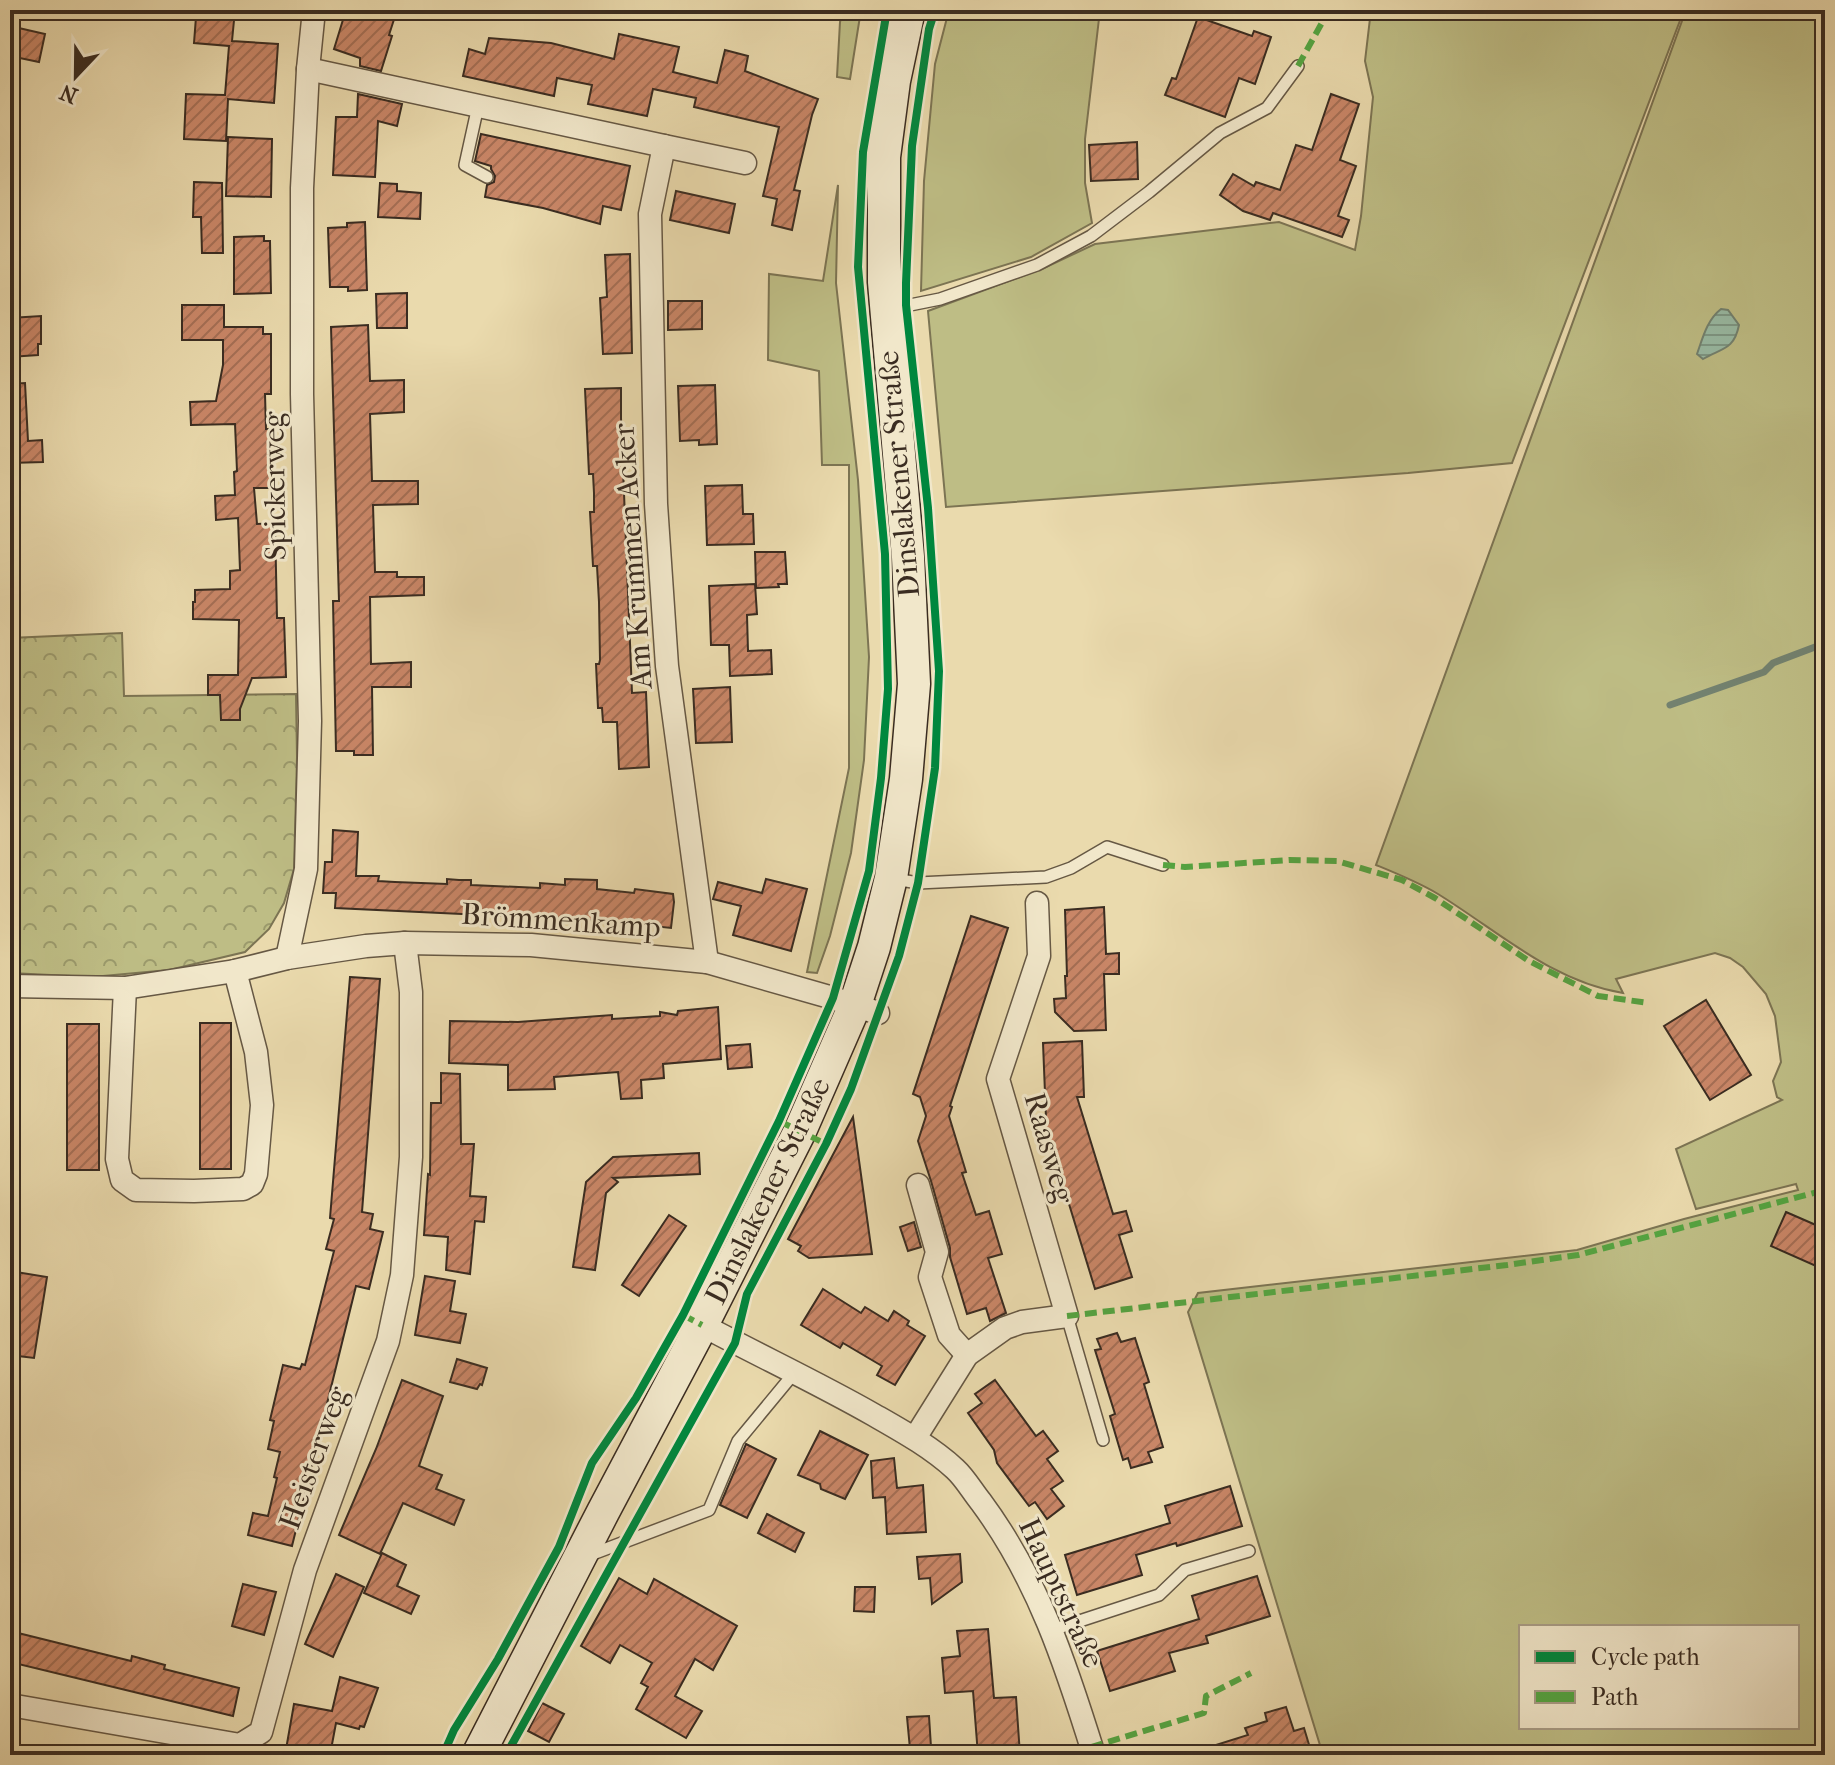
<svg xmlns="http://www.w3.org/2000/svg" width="1835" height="1765" font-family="'IM FELL French Canon',serif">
<defs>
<pattern id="park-crowns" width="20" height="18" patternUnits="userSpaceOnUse" patternTransform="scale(2)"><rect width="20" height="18" fill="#bebd85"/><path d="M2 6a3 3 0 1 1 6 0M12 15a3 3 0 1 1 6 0" fill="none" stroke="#9b9a6c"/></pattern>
<pattern id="water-rules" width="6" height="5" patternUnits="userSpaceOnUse" patternTransform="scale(2)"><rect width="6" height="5" fill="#99bba5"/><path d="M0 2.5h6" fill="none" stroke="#7e9886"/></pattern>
<pattern id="building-hatch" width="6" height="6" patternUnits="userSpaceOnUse" patternTransform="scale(2)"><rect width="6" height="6" fill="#c98667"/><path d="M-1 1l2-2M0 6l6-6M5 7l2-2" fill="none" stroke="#a46e54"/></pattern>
</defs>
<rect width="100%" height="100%" fill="#eadaad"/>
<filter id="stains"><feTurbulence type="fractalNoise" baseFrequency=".0025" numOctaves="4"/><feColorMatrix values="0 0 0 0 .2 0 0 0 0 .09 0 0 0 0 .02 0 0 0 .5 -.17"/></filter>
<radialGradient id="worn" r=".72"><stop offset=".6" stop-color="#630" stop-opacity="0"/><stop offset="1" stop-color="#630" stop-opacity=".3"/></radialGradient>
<g fill="#bebd85" stroke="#7c7453" stroke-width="2" fill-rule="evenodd">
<polygon points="844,10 861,10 850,79 837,77 840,22"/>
<polygon points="949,10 1100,10 1085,139 1085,183 1092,223 1031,257 921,291 924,181 935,64"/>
<polygon points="1371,10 1684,10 1512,463 1408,473 946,507 928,311 1044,268 1095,244 1279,222 1355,250 1361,216 1373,97 1365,61"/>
<path d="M1686 10H1825V1755H1323L1188 1312 1198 1293 1577 1250 1684 1219 1798 1190 1796 1184 1696 1209 1676 1149 1782 1100 1777 1097 1773 1081 1781 1062 1775 1016 1766 994 1743 967 1730 958 1715 953 1616 979 1623 993C1551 981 1498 931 1438 894 1418 882 1398 874 1376 865ZM1521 1627H1797V1727H1521Z"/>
<polygon points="838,185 836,283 858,480 869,657 864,760 851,853 830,936 817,973 807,972 849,768 849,465 822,465 819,371 768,360 769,274 823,281"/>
</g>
<polygon fill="url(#park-crowns)" stroke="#7c7453" stroke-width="2" points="122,633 124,696 296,694 297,757 294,869 284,903 269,929 245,952 169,970 92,977 10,973 10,638"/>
<path fill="url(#water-rules)" stroke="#738270" stroke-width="2" d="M1721 309 1728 310 1739 325C1734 350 1722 348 1703 359L1697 354C1703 337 1707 320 1721 309Z"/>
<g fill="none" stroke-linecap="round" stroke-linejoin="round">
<polyline stroke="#738270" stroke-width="7" points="1670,705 1764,672 1773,663 1815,647"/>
</g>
<g fill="url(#building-hatch)" stroke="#3a2c21" stroke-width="2">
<polygon points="201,10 235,10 232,41 278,44 274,103 228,99 226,141 184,139 186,94 225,95 229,46 194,43 196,17 201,18"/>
<polygon points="346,10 397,10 389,35 392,36 381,71 360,66 360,58 334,49"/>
<polygon points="1198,17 1252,36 1254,31 1271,37 1255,84 1239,78 1225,117 1165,95 1172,78 1176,79"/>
<polygon points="10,26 45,34 39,62 10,56"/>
<polygon points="619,34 679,47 673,72 717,83 725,50 748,56 745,71 818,99 812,115 794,190 800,191 792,230 772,225 777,199 763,196 779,127 694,107 696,98 653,89 647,116 588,104 592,85 557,78 554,96 463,76 469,49 485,54 489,38 551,43 614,59"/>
<polygon points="358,94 402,104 397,126 378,121 375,177 333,175 336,117 357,117"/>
<polygon points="1331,94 1359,104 1340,160 1356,166 1338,216 1349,220 1342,237 1273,213 1270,220 1243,211 1220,195 1233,174 1254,186 1256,182 1280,190 1296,145 1312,150"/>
<polygon points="481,134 630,166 621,210 603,206 600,224 543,208 485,197 487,185 494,182 495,176 491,169 491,166 475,161"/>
<polygon points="228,137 272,139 271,197 226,196"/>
<polygon points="1137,142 1138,179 1091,181 1089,145"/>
<polygon points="194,182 222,183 223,253 202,253 201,217 193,217"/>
<polygon points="380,183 397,184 397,191 421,193 420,219 378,217"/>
<polygon points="676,191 735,204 729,233 670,220"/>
<polygon points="365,222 367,290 348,291 348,287 330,287 328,228 347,227 347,223"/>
<polygon points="264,236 264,241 270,241 271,293 234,294 234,237"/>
<polygon points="630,254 632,353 603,354 600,298 607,297 605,255"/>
<polygon points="407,293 407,328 377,328 376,294"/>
<polygon points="668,301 702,301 702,329 668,330"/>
<polygon points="182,305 224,305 224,327 263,327 263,334 271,334 271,394 265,394 266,429 272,429 274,488 254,488 257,524 275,523 277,618 284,618 286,677 252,678 240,709 240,720 221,720 220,695 208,695 208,675 238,675 239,620 193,619 193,602 195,602 195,590 230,589 230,571 240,570 238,518 216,520 215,496 235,495 234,472 237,471 235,424 191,425 190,402 216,401 223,365 223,340 182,340"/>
<polygon points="41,316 41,344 38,344 38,355 10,357 10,318"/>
<polygon points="368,325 370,381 404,380 404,412 370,414 372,481 418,481 418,504 373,505 375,572 397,572 397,577 424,577 424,595 370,597 371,664 411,662 411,687 372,687 373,755 354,755 354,751 336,751 333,601 339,601 331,327"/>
<polygon points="25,383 28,441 42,440 43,462 10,463 10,384"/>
<polygon points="715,385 717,444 699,445 699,440 680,441 678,386"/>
<polygon points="621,388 621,418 632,693 646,692 649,767 619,769 617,722 603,722 602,708 598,708 596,664 599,664 600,660 599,602 597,566 593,566 590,512 594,512 594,493 593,474 589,474 585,389"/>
<polygon points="742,485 743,514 753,514 754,544 707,545 705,486"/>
<polygon points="755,552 785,552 787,584 778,584 779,587 756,588"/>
<polygon points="755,584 757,614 747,615 748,651 771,650 772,674 730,676 729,645 711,645 709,586"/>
<polygon points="730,687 732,742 696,743 693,689"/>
<polygon points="333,830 358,832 356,876 379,876 378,881 395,882 447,884 447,879 459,880 471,880 471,885 540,888 540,883 565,885 565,879 597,880 597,889 634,893 635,889 673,894 674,902 671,928 607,921 335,908 336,893 323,893 325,862 332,862"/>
<polygon points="766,879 807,889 791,951 733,935 741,906 713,899 718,882 762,893"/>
<polygon points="1104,907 1106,954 1119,953 1119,974 1104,974 1106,1030 1074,1031 1055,1012 1054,999 1066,998 1065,976 1067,976 1065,910"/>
<polygon points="971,916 1008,928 950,1106 952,1107 949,1116 966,1172 962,1173 976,1215 989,1211 1002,1254 988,1258 1006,1313 990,1321 986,1308 967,1314 950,1257 950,1248 931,1181 918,1141 926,1116 920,1097 913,1094"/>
<polygon points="350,977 380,979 362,1212 373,1214 370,1229 383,1232 369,1289 356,1286 292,1546 248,1535 253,1513 268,1516 277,1478 274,1477 280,1452 268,1449 274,1421 270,1420 283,1365 300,1369 302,1364 305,1365 334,1251 326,1249 334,1219 330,1218"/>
<polygon points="1706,1000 1751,1075 1710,1100 1664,1026"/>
<polygon points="718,1007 721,1059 663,1064 664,1078 641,1080 642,1098 621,1099 618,1072 554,1077 555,1089 508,1090 508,1065 449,1063 450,1021 518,1022 612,1015 612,1019 660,1016 660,1012 677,1015 678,1011"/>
<rect x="200" y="1023" width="31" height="146"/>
<rect x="67" y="1024" width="32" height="146"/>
<polygon points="1082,1041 1084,1097 1077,1097 1113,1214 1126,1211 1132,1231 1119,1235 1132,1277 1095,1289 1043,1119 1046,1118 1043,1043"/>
<polygon points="750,1044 752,1067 728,1069 726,1046"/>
<polygon points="441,1073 460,1074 461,1144 474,1144 470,1196 486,1197 484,1222 475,1221 470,1274 446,1270 448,1237 424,1235 428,1174 430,1175 431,1103 441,1103"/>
<polygon points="853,1117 872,1254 809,1258 798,1251 801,1246 788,1239"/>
<polygon points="699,1153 700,1174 613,1178 618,1182 606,1193 595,1270 573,1267 586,1182 613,1157"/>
<polygon points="1786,1212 1825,1229 1825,1270 1771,1246"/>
<polygon points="669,1215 686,1226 639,1296 622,1285"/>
<polygon points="914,1222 921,1247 908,1251 900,1227"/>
<polygon points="10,1271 47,1277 34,1358 10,1355"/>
<polygon points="425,1276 455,1281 450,1311 466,1314 460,1343 415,1335"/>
<polygon points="823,1289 861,1313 865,1307 888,1321 894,1311 909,1321 907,1325 925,1336 895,1385 877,1375 882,1366 843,1343 840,1348 801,1325"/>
<polygon points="1117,1333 1121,1342 1135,1338 1149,1382 1144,1384 1163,1447 1148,1452 1152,1462 1131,1468 1128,1458 1123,1460 1110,1416 1115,1414 1095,1350 1101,1349 1097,1339"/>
<polygon points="457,1359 487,1368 482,1385 480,1384 477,1389 450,1382"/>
<polygon points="402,1380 443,1396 419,1466 442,1475 436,1489 464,1500 454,1525 403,1503 380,1554 339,1535 376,1449"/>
<polygon points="995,1380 1036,1436 1043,1431 1058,1451 1047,1459 1063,1481 1051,1489 1064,1506 1047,1519 1035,1502 1029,1506 997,1463 994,1450 968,1413 982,1403 975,1394"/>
<polygon points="820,1431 868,1455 845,1499 821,1489 820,1484 798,1475"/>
<polygon points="746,1444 776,1459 747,1518 720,1505"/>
<polygon points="894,1458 897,1488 923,1485 926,1532 887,1534 885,1497 873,1498 871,1461"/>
<polygon points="1230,1486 1242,1526 1177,1546 1176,1543 1136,1555 1142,1575 1077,1595 1065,1555 1170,1523 1165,1506"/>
<polygon points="767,1514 804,1533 795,1552 758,1533"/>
<polygon points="382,1553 406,1565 397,1586 419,1596 411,1614 364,1593"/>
<polygon points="960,1554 962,1582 932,1604 930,1578 919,1579 917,1557"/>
<polygon points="336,1574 364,1587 333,1657 305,1644"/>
<polygon points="1257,1576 1270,1616 1206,1636 1208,1643 1169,1653 1175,1671 1110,1691 1097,1651 1199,1619 1192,1596"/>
<polygon points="619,1578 647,1594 654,1579 737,1626 713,1670 695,1659 675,1696 702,1711 686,1738 636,1709 648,1687 641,1683 652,1663 620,1645 610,1663 581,1646"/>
<polygon points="243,1584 276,1592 264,1635 232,1626"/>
<polygon points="855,1587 875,1587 874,1612 854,1611"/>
<polygon points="988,1629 994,1698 1016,1697 1020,1755 978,1755 973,1691 945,1693 942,1658 960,1656 957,1631"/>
<polygon points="10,1631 131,1661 132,1656 165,1665 164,1669 239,1688 233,1716 10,1662"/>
<polygon points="340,1677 378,1688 364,1727 360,1726 359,1729 336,1723 330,1755 285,1755 294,1704 332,1711"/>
<polygon points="542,1703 564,1714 549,1742 528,1731"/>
<polygon points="1286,1707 1294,1731 1304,1728 1310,1748 1285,1755 1198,1755 1197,1751 1248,1735 1245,1728 1267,1721 1265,1713"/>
<polygon points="929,1716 931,1747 910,1749 907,1717"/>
</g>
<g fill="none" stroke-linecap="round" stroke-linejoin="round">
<g stroke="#665844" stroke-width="14">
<g id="service">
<polyline points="478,106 465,165 487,177"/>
<polyline points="890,309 940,299 1037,265 1091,236 1149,192 1220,133 1267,108 1298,66"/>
<polyline points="895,879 918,883 1046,877 1071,868 1107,847 1163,865"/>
<polyline points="1067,1316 1103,1440"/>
<polyline points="590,1555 709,1510 738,1441 795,1372"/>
<polyline points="1052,1630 1159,1595 1185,1570 1249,1551"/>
</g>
</g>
<g stroke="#665844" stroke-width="25">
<g id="minor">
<polyline points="308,69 664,146 650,214 656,504 667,666 707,962"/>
<polyline points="664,146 745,163"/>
<polyline points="287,958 306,869 310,721 302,394 302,188 308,69 314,10"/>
<polyline points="10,986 125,988 235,971 287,958 366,946 405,943 531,945 707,962 833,998 878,1013"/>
<polyline points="125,988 117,1159 122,1180 136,1190 194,1191 243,1189 252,1184 256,1174 262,1105 256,1052 235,971"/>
<polyline points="918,1185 937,1252 930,1277 949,1335 967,1355"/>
<path d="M702 1325C760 1356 818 1383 874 1415 902 1431 931 1447 955 1469 965 1478 972 1491 981 1502 1038 1579 1066 1665 1094 1755"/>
<polyline points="915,1438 967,1355 1005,1328 1022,1322 1067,1316 998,1079 1039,956 1037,903"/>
<polyline points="10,1705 240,1745 261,1732 305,1570 388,1341 402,1275 411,1157 411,992 405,943"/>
</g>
</g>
<g stroke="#3a2c21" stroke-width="35">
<polyline id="secondary" points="478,1755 603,1512 702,1325 800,1131 855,1005 874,947 891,878 906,779 914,684 908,557 884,282 884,157 894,81 909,10"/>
</g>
<use href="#service" stroke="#f1e7ca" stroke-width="11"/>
<use href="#minor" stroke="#f1e7ca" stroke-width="22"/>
<use href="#secondary" stroke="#f1e7ca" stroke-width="32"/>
<g stroke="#54a441" stroke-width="6" stroke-dasharray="12 6" stroke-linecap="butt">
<polyline points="1298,66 1329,10"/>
<polyline points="1163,865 1185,867 1289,860 1337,861 1402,880 1435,898 1529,961 1598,996 1649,1003"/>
<polyline points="779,1121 826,1144"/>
<polyline points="683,1315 702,1325"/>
<polyline points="1067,1316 1507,1265 1578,1255 1825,1190"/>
<polyline points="1091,1747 1204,1713 1206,1696 1251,1673"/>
</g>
<g stroke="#f1e7ca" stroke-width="13">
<g id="cycleway">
<polyline points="443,1755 454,1730 498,1659 559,1547 592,1463 636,1398 683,1315 779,1121 833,998 869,871 881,778 888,689 885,554 858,267 863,152 887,10"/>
<polyline points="506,1755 735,1343 747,1294 826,1144 851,1089 899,956 918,883 935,768 939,671 928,508 906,305 906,283 912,146 929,29 935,10"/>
</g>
</g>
<use href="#cycleway" stroke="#00873e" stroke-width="8"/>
</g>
<g text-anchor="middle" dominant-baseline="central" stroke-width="6" stroke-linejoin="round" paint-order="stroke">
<g font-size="30" fill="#3a2c21" stroke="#f1e7ca">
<text transform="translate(899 474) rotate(-95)">Dinslakener Straße</text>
<text transform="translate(275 486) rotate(-91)">Spickerweg</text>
<text transform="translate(633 556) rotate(-94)">Am Krummen Acker</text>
<text transform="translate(561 921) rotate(4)">Brömmenkamp</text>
<text transform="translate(1049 1148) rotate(74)">Raasweg</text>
<text transform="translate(768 1191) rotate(-64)">Dinslakener Straße</text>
<text transform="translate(314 1458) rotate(-70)">Heisterweg</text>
<text transform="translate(1061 1593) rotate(65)">Hauptstraße</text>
</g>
</g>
<rect width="1835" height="1765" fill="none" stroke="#eadaad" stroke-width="40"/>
<rect x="12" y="12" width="1811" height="1741" fill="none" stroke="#3a2c21" stroke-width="4"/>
<rect x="20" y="20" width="1795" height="1725" fill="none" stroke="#3a2c21" stroke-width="2"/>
<rect x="1519" y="1625" width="280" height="104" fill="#f1e7ca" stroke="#a89c86" stroke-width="2"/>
<rect x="1535" y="1651" width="40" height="12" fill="#00873e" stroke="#a89c86" stroke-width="2"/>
<text x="1591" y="1665" font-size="24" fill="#3a2c21">Cycle path</text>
<rect x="1535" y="1691" width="40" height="12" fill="#54a441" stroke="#a89c86" stroke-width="2"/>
<text x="1591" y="1705" font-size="24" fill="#3a2c21">Path</text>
<g transform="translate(76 76) rotate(202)" stroke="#f1e7ca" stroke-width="6" paint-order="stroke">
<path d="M0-6L14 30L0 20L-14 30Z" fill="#3a2c21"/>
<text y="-12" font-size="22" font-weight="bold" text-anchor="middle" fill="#3a2c21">N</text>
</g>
<rect width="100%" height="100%" filter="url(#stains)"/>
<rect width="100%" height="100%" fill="url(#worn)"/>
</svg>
